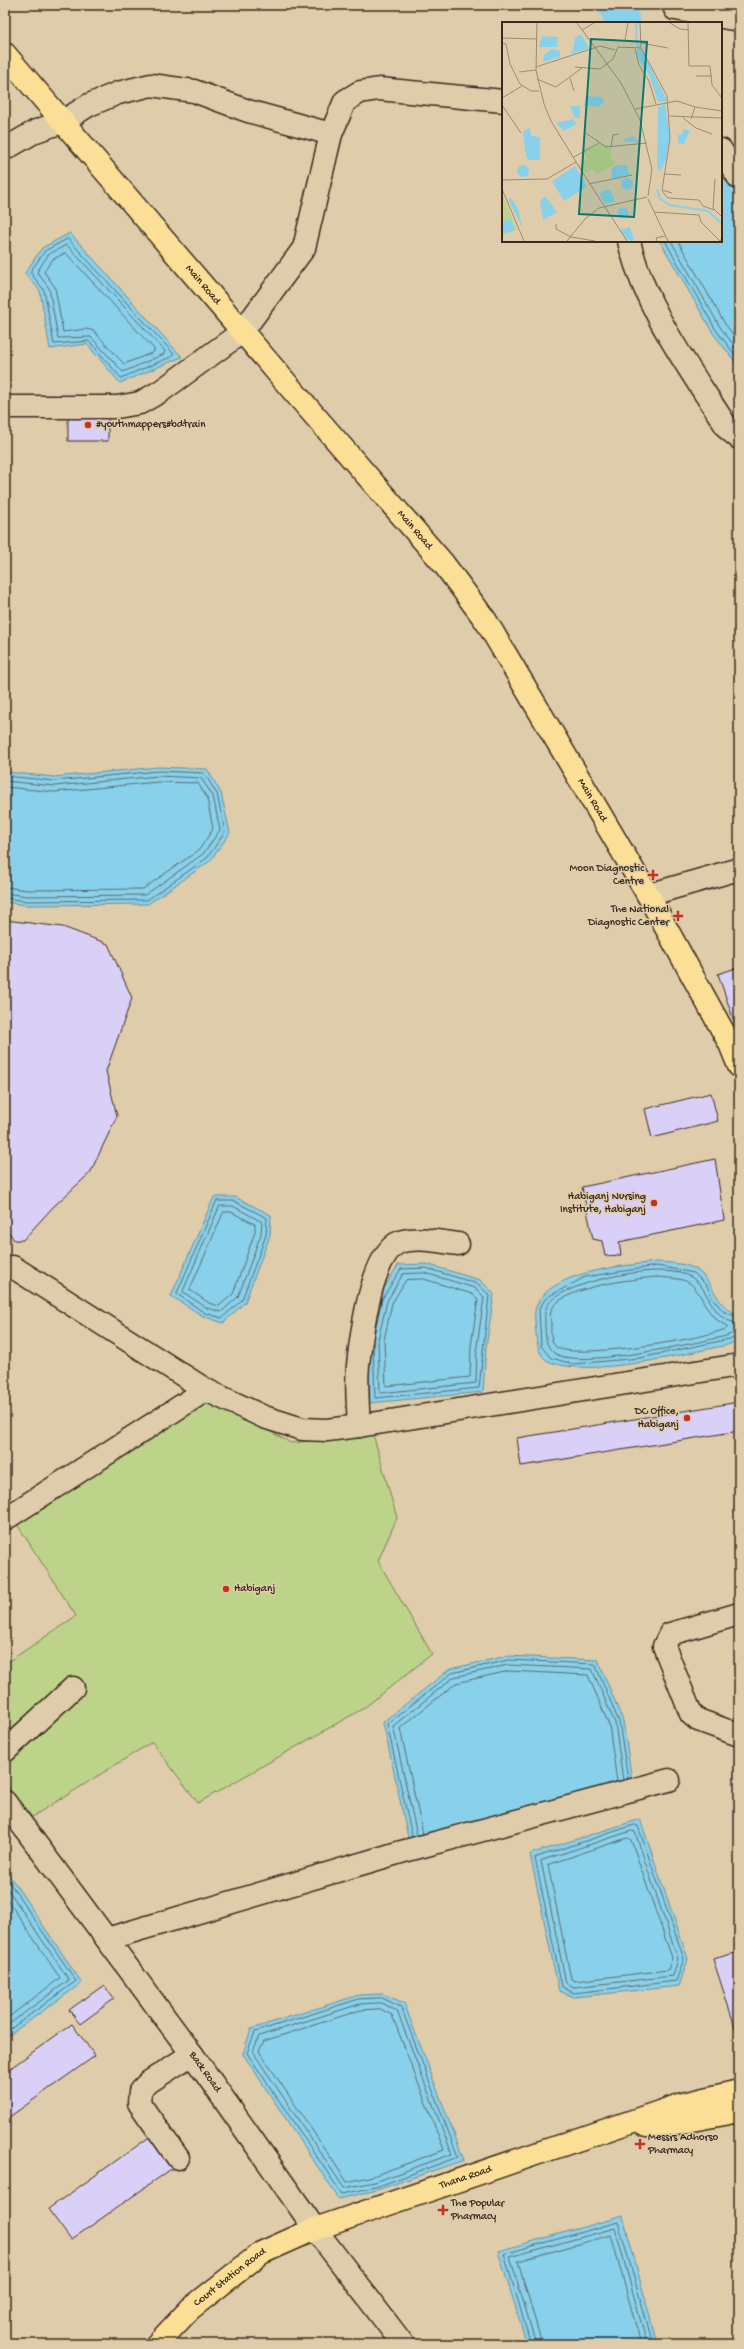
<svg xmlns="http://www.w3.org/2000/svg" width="744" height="2349" font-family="'Gochi Hand',sans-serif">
<rect width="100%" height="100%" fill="#deccaa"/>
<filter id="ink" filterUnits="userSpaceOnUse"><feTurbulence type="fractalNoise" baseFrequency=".025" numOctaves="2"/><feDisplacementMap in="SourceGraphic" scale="8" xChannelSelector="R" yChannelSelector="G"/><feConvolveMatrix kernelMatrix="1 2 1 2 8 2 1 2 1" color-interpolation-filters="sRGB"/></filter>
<g filter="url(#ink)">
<polygon fill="#bdd389" stroke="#7c7e54" points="199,1393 291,1443 373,1434 397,1518 378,1561 432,1654 364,1708 198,1803 152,1742 32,1817 5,1783 5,1664 76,1616 15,1521"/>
<g fill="#89d0ea" stroke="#6a8e98">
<polygon points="721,155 739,184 739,367 713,333 660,241 721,241"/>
<polygon points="70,233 182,357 120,383 87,344 50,349 40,291 25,273 42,248"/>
<polygon points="158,767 207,769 221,793 230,833 210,861 148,904 26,905 5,902 5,772 54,777"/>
<polygon points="214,1197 235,1197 271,1215 270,1235 245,1302 223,1323 203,1316 171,1296"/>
<path d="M657 1262C669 1263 687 1263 697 1270 715 1283 716 1309 739 1314L738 1341 727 1345C682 1354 592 1378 550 1362 539 1358 537 1344 536 1334 536 1326 533 1314 536 1307 550 1270 624 1266 657 1262Z"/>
<polygon points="426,1264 480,1280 494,1294 486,1347 483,1392 370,1403 369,1339 378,1298 398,1265"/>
<polygon points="507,1656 598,1660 623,1721 634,1794 412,1855 383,1722 450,1669"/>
<polygon points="640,1819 688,1959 679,1986 574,1997 559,1991 530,1854"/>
<polygon points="5,1869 82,1983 5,2038"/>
<polygon points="383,1994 404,2003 464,2160 377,2190 339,2199 243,2054 251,2029 359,1995"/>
<polygon points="623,2216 657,2344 527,2344 498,2251"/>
</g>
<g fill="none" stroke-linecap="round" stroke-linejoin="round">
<g stroke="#5a6c70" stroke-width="1">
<polygon points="68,239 173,353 173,356 121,378 89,341 54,344 44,290 30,272 45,251"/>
<polyline points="665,241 716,330 739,360"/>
<polyline points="671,241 720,327 739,352"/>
<polyline points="678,241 725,324 739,342"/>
<polygon points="67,245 165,351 164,354 123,372 91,337 58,338 49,288 37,272 48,255"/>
<polygon points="66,253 154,349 154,352 124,364 94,331 86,329 63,332 55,287 44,272 52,260"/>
<polyline points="5,776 55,781 158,771 204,773 217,794 225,832 207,858 147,900 27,901 5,898"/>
<polyline points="5,781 55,786 158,776 201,778 213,796 220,830 203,854 145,895 27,896 5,893"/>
<polyline points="5,787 55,792 158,782 198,783 207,798 213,829 199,850 143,889 27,890 5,887"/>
<polygon points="217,1201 234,1201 267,1218 266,1235 242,1300 222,1318 205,1313 177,1294"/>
<polygon points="220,1206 233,1206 262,1222 261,1234 238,1297 221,1312 207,1308 183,1292"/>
<polygon points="224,1212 231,1212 255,1224 255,1232 233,1294 219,1306 209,1303 190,1290"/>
<polygon points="425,1273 475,1288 484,1297 477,1346 476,1383 380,1393 378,1340 387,1301 403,1274"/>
<path d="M657 1277C666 1278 680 1278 688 1282 705 1293 702 1314 727 1326V1328C708 1339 572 1360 556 1347 550 1342 551 1332 551 1324 551 1318 549 1312 553 1307 568 1286 633 1279 657 1277Z"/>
<polygon points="424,1279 472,1294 478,1299 471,1346 470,1377 386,1386 384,1340 392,1303 406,1280"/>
<polyline points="739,1318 723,1311 713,1299 707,1286 694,1273 657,1266 585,1277 546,1298 539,1309 541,1346 551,1358 573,1364 640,1358 739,1337"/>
<path d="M739 1323C711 1322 711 1289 691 1277 663 1261 579 1280 554 1298 543 1306 545 1315 545 1327 546 1337 545 1345 553 1352 573 1371 693 1343 722 1337 728 1336 733 1332 739 1332"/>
<polyline points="373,1343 375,1398 479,1388 489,1295 478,1284 426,1268 401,1269 382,1299 375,1331"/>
<polygon points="635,1825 638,1826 684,1959 676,1981 574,1993 562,1987 535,1858"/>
<polygon points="632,1831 635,1832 678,1959 673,1976 574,1987 566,1983 541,1861"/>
<polyline points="423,1834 400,1728 456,1683 509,1671 588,1675 609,1725 617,1782"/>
<polyline points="417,1835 393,1726 454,1677 508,1665 592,1669 615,1723 623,1780"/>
<polyline points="412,1836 387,1724 452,1673 508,1660 595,1664 619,1722 628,1779"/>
<polygon points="628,1838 631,1840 672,1958 668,1970 575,1981 571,1979 548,1865"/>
<polyline points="5,1876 76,1981 5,2033"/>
<polyline points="5,1885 69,1980 5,2027"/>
<polyline points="5,1896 60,1978 5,2020"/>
<polygon points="382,1998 401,2007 458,2157 376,2187 342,2194 247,2053 255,2032 359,1999"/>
<polygon points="381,2003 397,2011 452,2154 375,2182 344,2188 253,2052 259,2036 360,2004"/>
<polygon points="380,2009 392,2015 444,2150 373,2176 347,2182 259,2051 264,2041 361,2010"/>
<polyline points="531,2344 504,2254 618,2222 653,2344"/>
<polyline points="536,2344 510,2257 615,2228 647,2344"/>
<polyline points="542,2344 518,2261 611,2235 641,2344"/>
</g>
<polyline stroke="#89d0ea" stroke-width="35" points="616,5 623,23"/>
</g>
<g fill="#d9d0f8" stroke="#3b2a1e">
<polygon points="68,409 108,410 108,441 68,441"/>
<polygon points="5,920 63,927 108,944 132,998 106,1071 117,1116 90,1173 53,1207 23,1240 14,1240 5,1226"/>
<polygon points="739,967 739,1026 736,1027 718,974"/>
<polygon points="711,1093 718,1121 652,1138 645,1109"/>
<polygon points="715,1159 724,1220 619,1242 621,1255 605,1256 602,1241 593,1239 582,1187"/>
<polygon points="739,1402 739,1431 521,1466 517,1438"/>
<polygon points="739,1952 739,2039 713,1959"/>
<polygon points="104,1985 114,1999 80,2024 69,2010"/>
<polygon points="72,2024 95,2056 5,2120 5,2072"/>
<polygon points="151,2136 174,2167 71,2240 48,2209"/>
</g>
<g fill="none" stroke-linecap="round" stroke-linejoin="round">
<g stroke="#3b2a1e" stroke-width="25">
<g id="minor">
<polyline points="675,9 739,20"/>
<polyline points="5,149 36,131 62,122 89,105 118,93 151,85 194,91 248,111 331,134"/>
<polyline points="721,150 739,178"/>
<path d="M629 241C645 310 691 370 728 429L739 438"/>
<polyline points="5,407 117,407 140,403 161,391 242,332 304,248 331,134 345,101 360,92 379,89 503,101"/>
<polyline points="648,895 739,869"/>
<polyline points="13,1267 206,1390 264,1417 302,1429 327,1430 359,1426 739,1365"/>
<path d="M359 1426C358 1406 356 1385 358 1365 361 1337 371 1252 400 1242 417 1236 440 1242 458 1244"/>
<polyline points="5,1519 206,1390"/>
<polyline points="739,1614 670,1634 664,1646 691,1714 698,1720 739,1735"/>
<polyline points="5,1751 73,1688"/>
<path id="s1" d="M5 1802 192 2054 315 2229 403 2344"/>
<polyline points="107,1939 401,1852 669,1780"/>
<polyline points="178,2158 139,2103 140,2091 149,2082 192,2054"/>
</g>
</g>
<g stroke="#3b2a1e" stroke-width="25">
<g id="major">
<path id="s2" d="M5 54 288 385 443 563 486 621 648 895 730 1044 739 1066"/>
<polyline points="646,2126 671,2124 739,2111"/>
<path id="s3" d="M157 2344 190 2309 261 2253 315 2229 680 2105 739 2091"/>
</g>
</g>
<use href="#minor" stroke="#deccaa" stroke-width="22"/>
<use href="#major" stroke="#fbdf96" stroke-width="22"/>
</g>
</g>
<g fill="#c8321e" stroke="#deccaa" stroke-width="1.5">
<circle cx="88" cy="425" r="4"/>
<path d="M651 869h4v4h4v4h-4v4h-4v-4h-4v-4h4z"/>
<path d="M676 910h4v4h4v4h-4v4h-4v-4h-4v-4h4z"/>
<circle cx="654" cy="1203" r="4"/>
<circle cx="687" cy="1418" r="4"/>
<circle cx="226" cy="1589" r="4"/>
<path d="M638 2138h4v4h4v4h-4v4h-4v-4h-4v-4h4z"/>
<path d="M441 2204h4v4h4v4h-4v4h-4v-4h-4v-4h4z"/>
</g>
<g text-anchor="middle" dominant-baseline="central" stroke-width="3" stroke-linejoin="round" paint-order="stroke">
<g font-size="11" fill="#3b2a1e" stroke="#deccaa">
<text stroke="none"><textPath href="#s2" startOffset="304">Main Road</textPath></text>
<text stroke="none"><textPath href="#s2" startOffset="628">Main Road</textPath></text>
<text stroke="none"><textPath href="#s2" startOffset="952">Main Road</textPath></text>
<text stroke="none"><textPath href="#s1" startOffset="336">Back Road</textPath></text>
<text stroke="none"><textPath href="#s3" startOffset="357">Thana Road</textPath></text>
<text stroke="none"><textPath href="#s3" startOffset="99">Court Station Road</textPath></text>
</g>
<g font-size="11" fill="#3b2a1e" stroke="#deccaa" text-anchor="start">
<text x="96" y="425">#youthmappers#bdtrain</text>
<text x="644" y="869" text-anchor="end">Moon Diagnostic<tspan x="644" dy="13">Centre</tspan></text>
<text x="669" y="910" text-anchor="end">The National<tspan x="669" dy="13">Diagnostic Center</tspan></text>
<text x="646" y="1197" text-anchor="end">Habiganj Nursing<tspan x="646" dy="13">Institute, Habiganj</tspan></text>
<text x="679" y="1412" text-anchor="end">DC Office,<tspan x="679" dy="13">Habiganj</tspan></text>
<text x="234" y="1589">Habiganj</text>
<text x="648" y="2138">Messrs Adhorso<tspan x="648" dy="13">Pharmacy</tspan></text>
<text x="451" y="2204">The Popular<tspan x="451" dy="13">Pharmacy</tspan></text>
</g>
</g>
<g transform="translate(502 22)">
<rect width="220" height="220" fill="#deccaa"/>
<path d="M97 121 110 125 109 135 113 142 95 152 91 147 82 152 76 143 86 137 82 130ZM0 172 15 208 0 213Z" fill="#bdd389"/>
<path d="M79 12 87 26 70 32 73 16ZM40 14 56 15 55 25H37ZM49 27 58 29V35L41 40 42 33ZM137 27 140 28 165 79 156 80 148 55 135 34 134 29ZM84 74 101 75 102 80 96 85 82 83ZM163 82 168 115 164 138 158 149 155 146 156 85ZM68 84H78V96H73ZM71 97 75 102 62 109 54 101ZM28 106 29 114 38 115V138H27L24 135 21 109ZM181 107 188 108 182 122 176 121V113H180ZM132 114 137 120H122L123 116ZM15 149a6 6 0 1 1 12 0a6 6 0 1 1-12 0ZM114 143H125L127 153 110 157 109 147ZM73 144 85 165 62 179 50 159ZM119 162a6 6 0 1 1 12 0a6 6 0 1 1-12 0ZM106 167 109 168 113 180 103 182 97 171ZM43 174 55 190 41 198 38 179ZM6 177H10L16 187 20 205ZM115.5 191a5.5 5.5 0 1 1 11 0a5.5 5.5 0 1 1-11 0ZM6 197H9L13 208 0 212V200ZM128 205 132 218 130 219 125 217 118 208Z" fill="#89d0ea"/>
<path fill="none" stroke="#89d0ea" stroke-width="2" d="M134 1 135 20 139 31M155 167 158 177 168 183 206 189 220 202"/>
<path fill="none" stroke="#9d8b72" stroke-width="1" d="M35 1 34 48 42 82 49 99 79 148 125 219M75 1 119 61 138 98 150 147 146 174M168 1 178 7 187 8M186 1 187 44H208L210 63 220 76M80 8 92 1M0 16 35 17M123 18 126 1M0 21 4 22 8 42 18 62 29 69H37M139 21 166 26M139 26 165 74 168 117 160 168 170 171M133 27 137 43 147 59 154 82M34 45 98 24 113 28M73 45 98 47 111 37 116 25 139 26 138 1M17 50 34 48M194 54H210M68 56 72 69M35 57 54 65 80 46M0 76 20 64M0 83 19 111M193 85 220 89M133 87 175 79 193 85 189 97M167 94 220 96M181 96 194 106 210 112M84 111 104 125 145 121M109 125 111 113 117 112M72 135 97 121M162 152 179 153M213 157 211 186 220 195M0 158 45 157 74 140M87 162 130 153M0 167 22 219M160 169 166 176 197 178 201 184 212 188M146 177 166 219M152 190 197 193 199 200 218 219 220 216M54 202V207L69 215 93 219M65 219 83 197 97 186 145 175M155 219 154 216 163 214"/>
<path fill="#0f766e" fill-opacity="0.15" stroke="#0f766e" stroke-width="2" d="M89 17 145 20 132 195 77 192Z"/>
<rect width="220" height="220" fill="none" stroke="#3b2a1e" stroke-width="2"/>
</g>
<rect width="744" height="2349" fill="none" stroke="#deccaa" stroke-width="20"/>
<rect x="10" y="10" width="724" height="2329" fill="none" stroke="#3b2a1e" stroke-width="1.5" filter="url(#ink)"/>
</svg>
